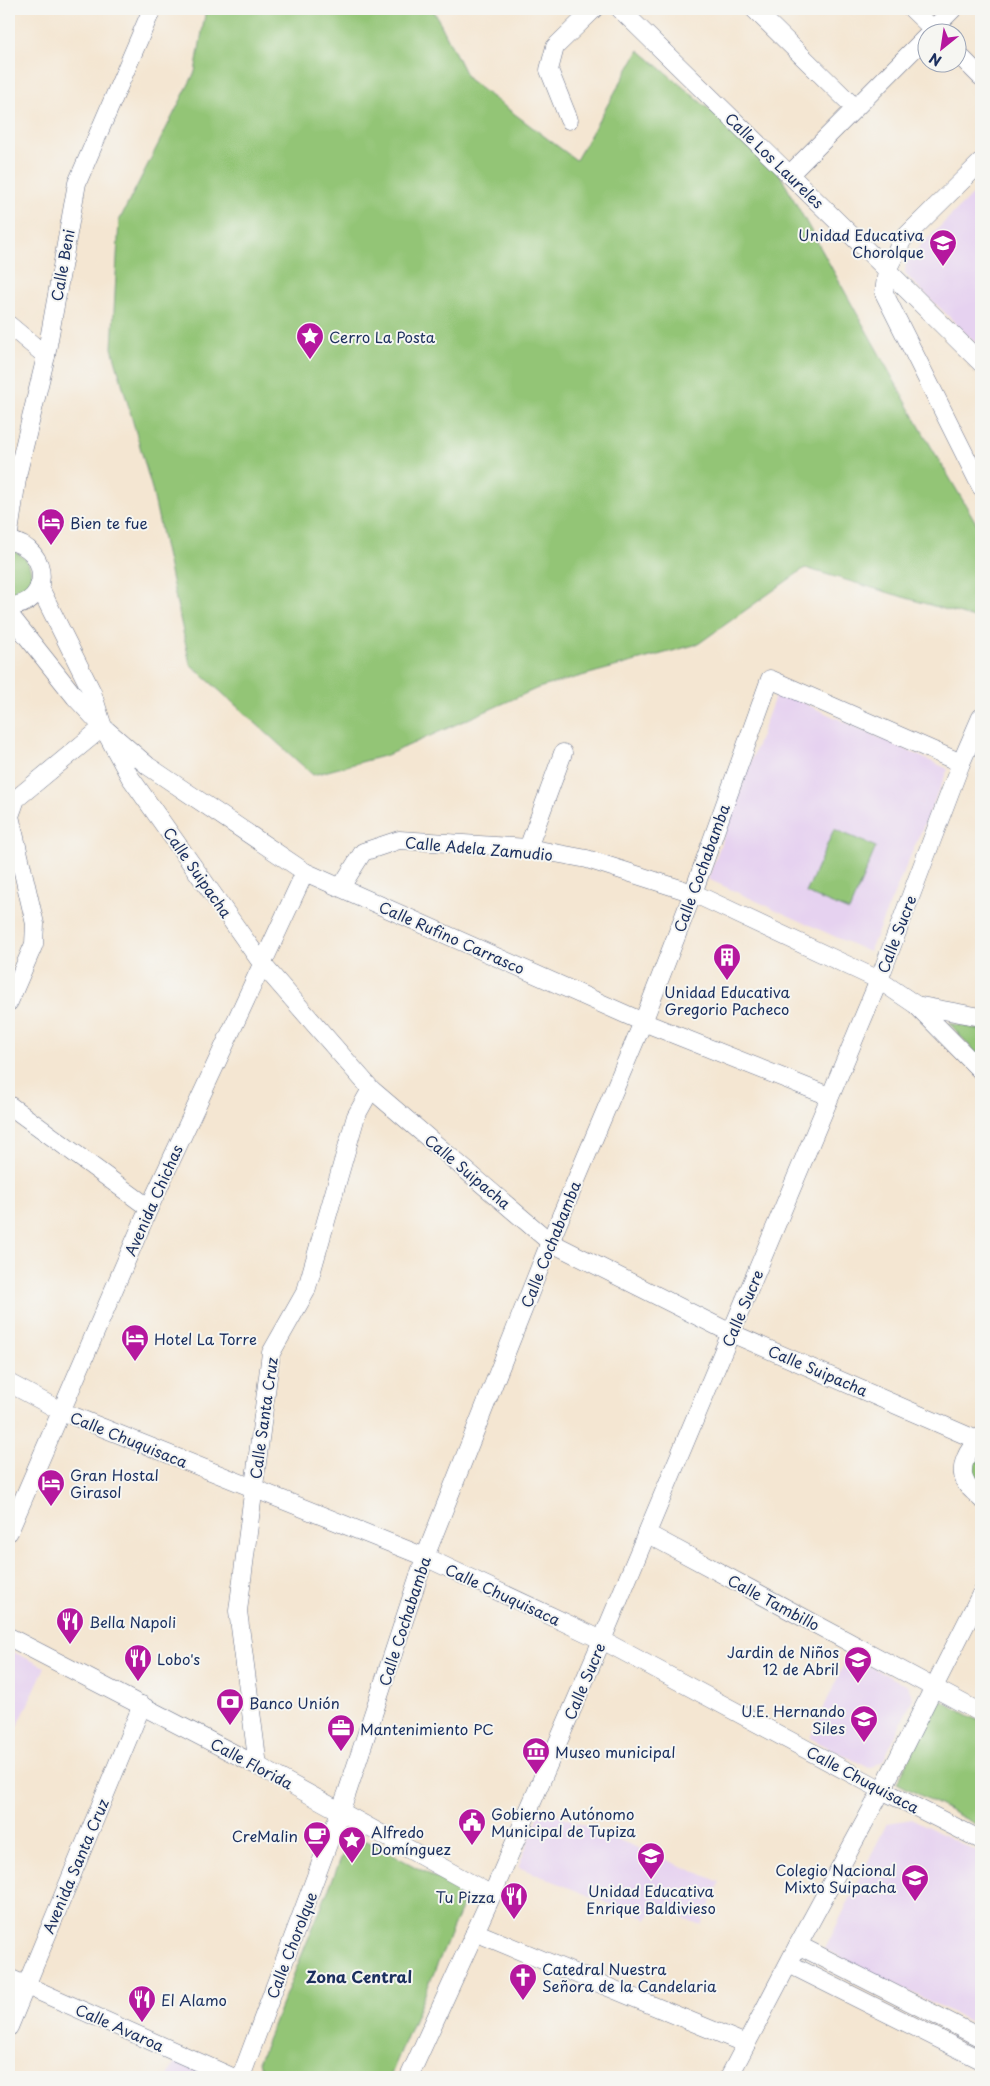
<svg xmlns="http://www.w3.org/2000/svg" width="990" height="2086" font-family="'Playpen Sans',sans-serif">
<rect width="100%" height="100%" fill="#f6f6f2"/>
<filter id="ink" filterUnits="userSpaceOnUse"><feTurbulence type="fractalNoise" baseFrequency=".02" numOctaves="2"/><feDisplacementMap in="SourceGraphic" scale="10" xChannelSelector="R" yChannelSelector="G"/><feConvolveMatrix kernelMatrix="1 2 1 2 8 2 1 2 1" color-interpolation-filters="sRGB"/></filter>
<filter id="wash" filterUnits="userSpaceOnUse"><feTurbulence type="fractalNoise" baseFrequency=".0096" numOctaves="4" result="noise"/><feDisplacementMap in="SourceGraphic" scale="20" xChannelSelector="R" yChannelSelector="G"/><feGaussianBlur stdDeviation="1.12" result="paint"/><feColorMatrix in="noise" values="0 0 0 0 0 0 0 0 0 0 0 0 0 0 0 0 0 1.4 0 .05"/><feComposite in="paint" operator="in"/></filter>
<g filter="url(#wash)">
<rect width="100%" height="100%" fill="#f4e6d2"/>
<g fill="#e6d2f0">
<polygon points="981,186 981,348 905,274 906,260"/>
<polygon points="777,691 948,769 869,952 708,879"/>
<polygon points="9,1650 45,1667 9,1745"/>
<polygon points="848,1655 908,1686 913,1698 883,1761 869,1768 810,1738"/>
<polygon points="542,1808 720,1882 701,1925 653,1906 647,1919 518,1867"/>
<polygon points="913,1819 981,1854 981,2027 825,1949 887,1823"/>
<polygon points="175,2061 211,2077 168,2077"/>
</g>
<g fill="#93c576" stroke="#577a6a">
<polygon points="206,9 433,9 468,79 576,160 639,50 774,164 926,438 981,531 981,620 805,568 698,644 538,688 387,755 313,775 190,664 152,489 112,348 119,221 195,72"/>
<path d="M9 550C38 556 39 594 9 597Z"/>
<polygon points="834,829 876,847 849,911 806,893"/>
<polygon points="949,1023 981,1030 981,1059"/>
<polygon points="981,1446 981,1490 971,1476 970,1463"/>
<polygon points="940,1700 981,1722 981,1827 897,1783"/>
<path d="M367 1841 455 1888 461 1895 462 1906 390 2077H271C263 2073 260 2069 259 2060L344 1851 356 1843Z"/>
</g>
</g>
<g filter="url(#ink)">
<g fill="none" stroke-linecap="round" stroke-linejoin="round">
<g stroke="#676f87" stroke-width="19">
<g id="street">
<polyline points="620,9 887,270 884,293 981,487"/>
<polyline points="754,9 855,108"/>
<polyline points="912,9 936,32"/>
<polyline points="930,32 953,9"/>
<polyline points="958,54 981,77"/>
<polyline points="569,120 549,70 555,47 594,9"/>
<polyline points="981,162 903,239 887,270 981,363"/>
<polyline points="790,174 928,35"/>
<polyline points="9,325 46,356"/>
<polyline points="9,533 18,472 46,356 77,183 152,9"/>
<path d="M9 541C52 548 51 606 9 606"/>
<polyline points="39,586 92,692 103,727 130,777 263,965 371,1089 550,1242 731,1333 977,1440"/>
<polyline points="9,614 75,697 103,727 148,766 305,872 643,1022 829,1096"/>
<polyline points="528,848 563,753"/>
<polyline points="341,887 363,852 399,840 528,848 587,859 693,893 879,980 916,1005 981,1071"/>
<polyline points="9,1002 34,944 35,924 10,816 16,799 103,727"/>
<polyline points="916,1005 981,1017"/>
<polyline points="9,1105 149,1208"/>
<polyline points="9,1383 61,1411 425,1557 602,1640 882,1790 981,1840"/>
<path d="M981 1436C969 1448 956 1468 967 1485 971 1490 977 1494 981 1499"/>
<polyline points="9,1532 149,1208 305,872"/>
<polyline points="646,1533 981,1713"/>
<polyline points="9,1637 258,1766 492,1895"/>
<polyline points="258,1766 238,1611 271,1353 306,1291 356,1116 371,1089"/>
<polyline points="475,1932 746,2044"/>
<polyline points="798,1945 981,2038"/>
<polyline points="789,1964 981,2060"/>
<polyline points="9,1978 232,2077"/>
<polyline points="9,2027 142,1705"/>
<polyline points="241,2077 347,1793 425,1557 550,1242 643,1022 693,893 770,679 961,763"/>
<polyline points="409,2077 492,1895 602,1640 879,980 961,763 981,717"/>
<polyline points="729,2077 798,1945 882,1790 981,1594"/>
</g>
</g>
<use href="#street" stroke="#fff" stroke-width="18"/>
</g>
</g>
<defs>
<g id="school-pin" transform="scale(1.4375)"><path d="M0 17L-7.5 6A9.5 9.5 0 1 1 7.5 6Z" fill="#b5179e" stroke="#f6f6f2"/><path d="M0-5L7-2L0 1L-7-2ZM-4 1L0 2.5L4 1V4Q0 6-4 4Z" fill="#fff"/></g>
<g id="sight-pin" transform="scale(1.4375)"><path d="M0 17L-7.5 6A9.5 9.5 0 1 1 7.5 6Z" fill="#b5179e" stroke="#f6f6f2"/><path d="M0-6L1.8-2.2L6-1.7L2.9 1.2L3.7 5.4L0 3.3L-3.7 5.4L-2.9 1.2L-6-1.7L-1.8-2.2Z" fill="#fff"/></g>
<g id="hotel-pin" transform="scale(1.4375)"><path d="M0 17L-7.5 6A9.5 9.5 0 1 1 7.5 6Z" fill="#b5179e" stroke="#f6f6f2"/><path d="M-6-4.5h1.5V1H6V5H4.5V3h-9V5H-6ZM-4 0a1.8 1.8 0 1 1 3.6 0ZM.5 0V-2.5h3Q6-2.5 6 0Z" fill="#fff"/></g>
<g id="building-pin" transform="scale(1.4375)"><path d="M0 17L-7.5 6A9.5 9.5 0 1 1 7.5 6Z" fill="#b5179e" stroke="#f6f6f2"/><path d="M-4-6H4V6H1V3H-1V6H-4ZM-2.5-4.3h1.7v1.8h-1.7ZM.8-4.3h1.7v1.8H.8ZM-2.5-1h1.7V.8h-1.7ZM.8-1h1.7V.8H.8Z" fill="#fff"/></g>
<g id="restaurant-pin" transform="scale(1.4375)"><path d="M0 17L-7.5 6A9.5 9.5 0 1 1 7.5 6Z" fill="#b5179e" stroke="#f6f6f2"/><path d="M-5-6h1v4h1v-4h1v4h1v-4h1v5L-1.5 .5V6h-2V.5L-5-1ZM5-6V6H3V1.5H1.5Q1.5-4 5-6Z" fill="#fff"/></g>
<g id="bank-pin" transform="scale(1.4375)"><path d="M0 17L-7.5 6A9.5 9.5 0 1 1 7.5 6Z" fill="#b5179e" stroke="#f6f6f2"/><path d="M-6-4H6V4H-6ZM0-2.3a2.3 2.3 0 1 0 0 4.6a2.3 2.3 0 1 0 0-4.6Z" fill="#fff"/></g>
<g id="office-pin" transform="scale(1.4375)"><path d="M0 17L-7.5 6A9.5 9.5 0 1 1 7.5 6Z" fill="#b5179e" stroke="#f6f6f2"/><path d="M-6-3h4V-5.5h4V-3h4V5H-6ZM-1-4.5V-3h2v-1.5ZM-6 0V1H6V0Z" fill="#fff"/></g>
<g id="museum-pin" transform="scale(1.4375)"><path d="M0 17L-7.5 6A9.5 9.5 0 1 1 7.5 6Z" fill="#b5179e" stroke="#f6f6f2"/><path d="M0-6L6-3V-2H-6V-3ZM-5-1h2V3h-2ZM-1-1h2V3h-2ZM3-1h2V3H3ZM-6 4H6V6H-6Z" fill="#fff"/></g>
<g id="civic-pin" transform="scale(1.4375)"><path d="M0 17L-7.5 6A9.5 9.5 0 1 1 7.5 6Z" fill="#b5179e" stroke="#f6f6f2"/><path d="M-.6-6.5H3V-4.5H.6V-3L4-1V1h2V6H-6V1h2V-1L-.6-3ZM-1.2 2.5V6h2.4V2.5Z" fill="#fff"/></g>
<g id="cafe-pin" transform="scale(1.4375)"><path d="M0 17L-7.5 6A9.5 9.5 0 1 1 7.5 6Z" fill="#b5179e" stroke="#f6f6f2"/><path d="M-5.5-4.5H6V0H3Q3 3.5 0 3.5H-2.5Q-5.5 3.5-5.5 0ZM3-3.2v2h1.7v-2ZM-6 4.5H4V6H-6Z" fill="#fff"/></g>
<g id="church-pin" transform="scale(1.4375)"><path d="M0 17L-7.5 6A9.5 9.5 0 1 1 7.5 6Z" fill="#b5179e" stroke="#f6f6f2"/><path d="M-1.2-6h2.4v3.5h3.3v2.4h-3.3V6h-2.4V-.1h-3.3v-2.4h3.3Z" fill="#fff"/></g>
</defs>
<g fill-rule="evenodd">
<use href="#school-pin" x="943" y="243"/>
<use href="#sight-pin" x="310" y="336"/>
<use href="#hotel-pin" x="51" y="522"/>
<use href="#building-pin" x="727" y="957"/>
<use href="#hotel-pin" x="135" y="1338"/>
<use href="#hotel-pin" x="51" y="1483"/>
<use href="#restaurant-pin" x="70" y="1621"/>
<use href="#restaurant-pin" x="138" y="1658"/>
<use href="#school-pin" x="858" y="1660"/>
<use href="#bank-pin" x="230" y="1702"/>
<use href="#school-pin" x="864" y="1719"/>
<use href="#office-pin" x="341" y="1728"/>
<use href="#museum-pin" x="536" y="1751"/>
<use href="#civic-pin" x="472" y="1822"/>
<use href="#cafe-pin" x="317" y="1835"/>
<use href="#sight-pin" x="352" y="1840"/>
<use href="#school-pin" x="651" y="1856"/>
<use href="#school-pin" x="915" y="1878"/>
<use href="#restaurant-pin" x="514" y="1896"/>
<use href="#church-pin" x="523" y="1977"/>
<use href="#restaurant-pin" x="142" y="1999"/>
</g>
<g text-anchor="middle" dominant-baseline="central" stroke-width="4" stroke-linejoin="round" paint-order="stroke">
<g font-size="15" fill="#1b2f5e" stroke="#f6f6f2">
<text transform="translate(775 160) rotate(44)">Calle Los Laureles</text>
<text transform="translate(62 265) rotate(-80)">Calle Beni</text>
<text transform="translate(479 848) rotate(5)">Calle Adela Zamudio</text>
<text transform="translate(701 868) rotate(-70)">Calle Cochabamba</text>
<text transform="translate(198 872) rotate(55)">Calle Suipacha</text>
<text transform="translate(896 934) rotate(-69)">Calle Sucre</text>
<text transform="translate(452 937) rotate(24)">Calle Rufino Carrasco</text>
<text transform="translate(468 1171) rotate(40)">Calle Suipacha</text>
<text transform="translate(153 1200) rotate(-66)">Avenida Chichas</text>
<text transform="translate(550 1244) rotate(-68)">Calle Cochabamba</text>
<text transform="translate(742 1308) rotate(-67)">Calle Sucre</text>
<text transform="translate(818 1370) rotate(23)">Calle Suipacha</text>
<text transform="translate(263 1418) rotate(-82)">Calle Santa Cruz</text>
<text transform="translate(129 1439) rotate(22)">Calle Chuquisaca</text>
<text transform="translate(503 1594) rotate(25)">Calle Chuquisaca</text>
<text transform="translate(774 1602) rotate(28)">Calle Tambillo</text>
<text transform="translate(404 1621) rotate(-72)">Calle Cochabamba</text>
<text transform="translate(584 1681) rotate(-67)">Calle Sucre</text>
<text transform="translate(252 1763) rotate(28)">Calle Florida</text>
<text transform="translate(863 1779) rotate(28)">Calle Chuquisaca</text>
<text transform="translate(75 1866) rotate(-67)">Avenida Santa Cruz</text>
<text transform="translate(291 1945) rotate(-69)">Calle Chorolque</text>
<text transform="translate(120 2027) rotate(24)">Calle Avaroa</text>
</g>
<g font-size="15" fill="#1b2f5e" stroke="#f6f6f2" text-anchor="start">
<text x="924" y="234" text-anchor="end">Unidad Educativa<tspan x="924" dy="17">Chorolque</tspan></text>
<text x="329" y="336">Cerro La Posta</text>
<text x="70" y="522">Bien te fue</text>
<text x="727" y="991" text-anchor="middle">Unidad Educativa<tspan x="727" dy="17">Gregorio Pacheco</tspan></text>
<text x="154" y="1338">Hotel La Torre</text>
<text x="70" y="1474">Gran Hostal<tspan x="70" dy="17">Girasol</tspan></text>
<text x="89" y="1621">Bella Napoli</text>
<text x="839" y="1651" text-anchor="end">Jardin de Niños<tspan x="839" dy="17">12 de Abril</tspan></text>
<text x="157" y="1658">Lobo's</text>
<text x="249" y="1702">Banco Unión</text>
<text x="845" y="1710" text-anchor="end">U.E. Hernando<tspan x="845" dy="17">Siles</tspan></text>
<text x="360" y="1728">Mantenimiento PC</text>
<text x="555" y="1751">Museo municipal</text>
<text x="491" y="1813">Gobierno Autónomo<tspan x="491" dy="17">Municipal de Tupiza</tspan></text>
<text x="371" y="1831">Alfredo<tspan x="371" dy="17">Domínguez</tspan></text>
<text x="298" y="1835" text-anchor="end">CreMalin</text>
<text x="896" y="1869" text-anchor="end">Colegio Nacional<tspan x="896" dy="17">Mixto Suipacha</tspan></text>
<text x="651" y="1890" text-anchor="middle">Unidad Educativa<tspan x="651" dy="17">Enrique Baldivieso</tspan></text>
<text x="495" y="1896" text-anchor="end">Tu Pizza</text>
<text x="542" y="1968">Catedral Nuestra<tspan x="542" dy="17">Señora de la Candelaria</tspan></text>
<text x="161" y="1999">El Alamo</text>
</g>
<g font-size="16" font-weight="bold" fill="#1b2f5e" stroke="#f6f6f2">
<text x="359" y="1976">Zona Central</text>
</g>
</g>
<rect width="990" height="2086" fill="none" stroke="#f6f6f2" stroke-width="30"/>
<g transform="translate(942 48) rotate(210)"><circle r="24" fill="#f6f6f2" stroke="#9ea6b7"/>
<path d="M0-4L9 19L0 12L-9 19Z" fill="#b5179e"/>
<text y="-8" font-size="14" font-weight="bold" text-anchor="middle" fill="#1b2f5e">N</text>
</g>
</svg>
